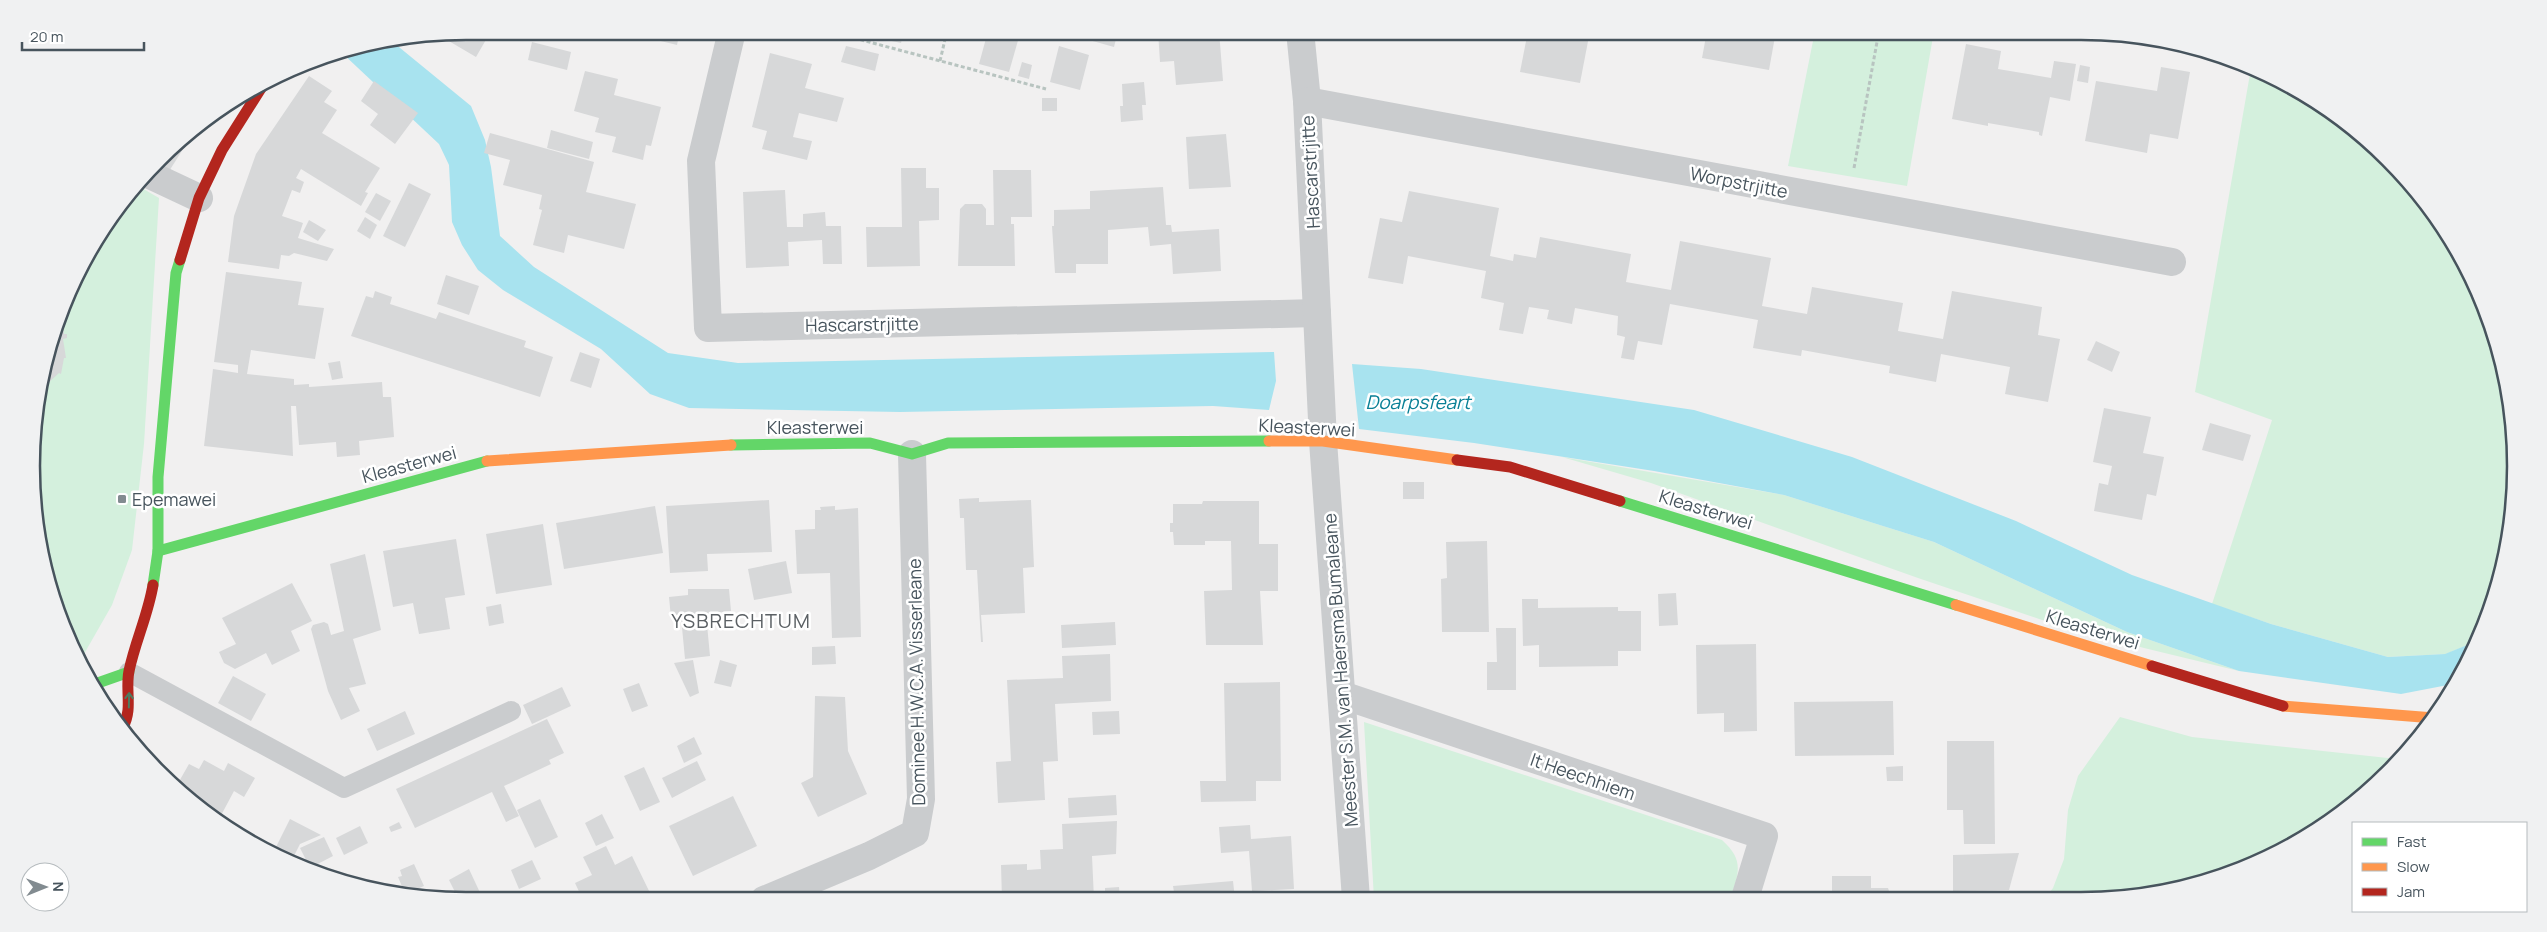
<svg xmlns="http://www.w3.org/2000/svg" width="2547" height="932" font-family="Manrope,sans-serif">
<rect width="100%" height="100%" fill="#f1f0f0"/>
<g fill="#d4f0dd">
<polygon points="1815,31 1934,31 1907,186 1788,166"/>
<polygon points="2251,68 2274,76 2346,121 2408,180 2458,249 2493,327 2512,410 2515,495 2501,579 2472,643 2446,654 2388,657 2271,624 2212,604 2272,420 2195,392"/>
<polygon points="140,187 159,198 144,444 132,550 112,605 80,661 64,632 40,551 35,409 54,326 89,249"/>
<polygon points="1562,457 1784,495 1934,542 2127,632 2239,671 2144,648 2042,620 1918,578 1651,483"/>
<polygon points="2120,717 2192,737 2397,759 2368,793 2273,856 2138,897 2046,897 2053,888 2064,859 2068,810 2078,776"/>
<path d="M1364 722 1722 840C1744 860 1739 871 1731 898L1374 899Z"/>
</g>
<g fill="#a8e3ef">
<polygon points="394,43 471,106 485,140 491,167 500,236 534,267 668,353 738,363 1274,352 1276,381 1269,410 1213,406 900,412 689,408 650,394 601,349 503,290 478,270 462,245 452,222 449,165 439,144 341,52"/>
<polygon points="1352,364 1421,369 1694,410 1852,457 2016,521 2132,575 2271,624 2388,657 2445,654 2472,643 2453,684 2401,694 2239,671 2127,632 1934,542 1784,495 1654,471 1474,443 1359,429"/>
</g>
<g fill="#d7d8d9">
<polygon points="466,31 491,31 476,57 442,37 440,42 430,37"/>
<polygon points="600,31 680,31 677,45 628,33 627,39"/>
<polygon points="875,31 904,31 901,43 873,37"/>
<polygon points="988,31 999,31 1019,37 1009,72 979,64"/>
<polygon points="1057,31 1118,31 1114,47"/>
<polygon points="1158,31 1219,31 1223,81 1176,85 1174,61 1160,62"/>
<polygon points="1528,31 1590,31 1580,83 1520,72"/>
<polygon points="1707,31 1776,31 1769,70 1702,58"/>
<polygon points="532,42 571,52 567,70 528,60"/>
<polygon points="1966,44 2001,51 1998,69 2051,78 2054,61 2076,64 2070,101 2050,97 2042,136 2039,135 2039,132 1988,123 1988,126 1952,119"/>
<polygon points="846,46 879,54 875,71 841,62"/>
<polygon points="1059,46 1089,55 1080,90 1050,82"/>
<polygon points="770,53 812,64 805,88 844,98 837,122 799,113 793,137 812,141 807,160 762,149 767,131 752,127"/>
<polygon points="1022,62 1032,65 1029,79 1018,76"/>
<polygon points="2080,65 2090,67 2088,83 2077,81"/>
<polygon points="2161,67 2190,72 2178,139 2150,134 2147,153 2085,141 2096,81 2157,91"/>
<polygon points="585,71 618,79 614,95 661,107 651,146 646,145 643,160 612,152 616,137 595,132 599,118 574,111"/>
<polygon points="309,76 332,91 324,102 337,110 322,133 380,168 365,192 368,193 361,206 301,169 296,178 304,182 300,193 292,190 282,216 303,223 298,238 334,249 327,261 294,253 289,256 281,255 279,269 228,262 234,216 256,154"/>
<polygon points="374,81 418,113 395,144 370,125 378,114 361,101"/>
<polygon points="1144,82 1146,105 1142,105 1143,120 1121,122 1120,106 1123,106 1122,84"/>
<rect x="1042" y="98" width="15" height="13"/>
<polygon points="197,127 166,176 155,169 180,139"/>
<polygon points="551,130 593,142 589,159 547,148"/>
<polygon points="490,133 594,162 586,192 636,204 624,249 568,235 564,253 533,245 542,210 539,209 542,195 503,185 510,160 484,153"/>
<polygon points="1226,134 1231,187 1189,189 1186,137"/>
<polygon points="901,168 926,168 926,188 939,188 939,220 919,221 920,266 867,267 866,227 902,227"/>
<polygon points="993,170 1031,170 1032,217 1011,217 1011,224 1014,224 1015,266 958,266 960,209 965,204 982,204 986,209 986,225 994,225"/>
<polygon points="409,183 431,194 405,247 383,236"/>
<polygon points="1163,187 1166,225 1171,225 1172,232 1219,229 1221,271 1173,274 1171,244 1150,246 1148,227 1108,230 1108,264 1076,264 1076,273 1055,273 1052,226 1054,226 1054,210 1090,209 1090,191"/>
<polygon points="785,190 787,227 803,227 803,214 825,212 826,226 841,226 842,264 823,264 822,240 788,242 789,266 746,268 743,192"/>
<polygon points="1409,191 1499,208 1490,256 1513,261 1514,254 1536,258 1540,237 1631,254 1626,282 1671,290 1680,241 1771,258 1762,306 1784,310 1807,314 1812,287 1903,303 1898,331 1943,339 1952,291 2042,307 2038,335 2060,339 2048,402 2005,394 2010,367 1941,354 1936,382 1889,373 1890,366 1802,350 1801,356 1753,348 1758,320 1670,304 1662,345 1638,341 1634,360 1621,358 1625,337 1617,335 1618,316 1575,308 1572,324 1547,319 1549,310 1529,307 1523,334 1499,330 1504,303 1481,298 1486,271 1408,256 1403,284 1368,278 1380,218 1402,222"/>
<polygon points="376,193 391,201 380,221 365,212"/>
<polygon points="365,217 377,225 370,239 357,231"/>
<polygon points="309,220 326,230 318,241 303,232"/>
<polygon points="226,272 302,282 298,305 324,308 315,359 251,350 247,374 294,379 294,385 309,384 309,387 382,382 383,397 391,397 394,437 359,441 360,455 337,457 336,442 299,445 296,406 291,406 293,456 204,446 213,369 238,373 238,365 214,362"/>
<polygon points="446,275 479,286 469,315 437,304"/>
<polygon points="375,291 392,297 390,304 436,319 439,312 526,341 524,347 553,357 540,397 351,336 366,296 373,298"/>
<polygon points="64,308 64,313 62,313 64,334 67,334 67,338 63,339 66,358 64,358 61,374 59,373 46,385 41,384 54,326"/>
<polygon points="2096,341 2120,352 2112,372 2087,360"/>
<polygon points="580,352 600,359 591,388 570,381"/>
<polygon points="340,361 343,378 332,380 328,363"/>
<polygon points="2104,408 2151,417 2143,453 2164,457 2156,496 2147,494 2142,520 2094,511 2099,483 2108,485 2112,466 2093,462"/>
<polygon points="2210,423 2251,435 2243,461 2202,450"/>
<rect x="1403" y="482" width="21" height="17"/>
<polygon points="979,498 979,502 1031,500 1034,567 1023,568 1025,613 981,615 983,642 981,642 977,570 966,570 964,518 960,518 959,499"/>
<polygon points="769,500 772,552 707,554 708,571 670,573 666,506"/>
<polygon points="1203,501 1259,501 1259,544 1278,544 1278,591 1260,591 1263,645 1206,645 1204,591 1232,590 1231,541 1205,541 1205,545 1174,545 1173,532 1170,532 1170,523 1173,523 1173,504 1202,504"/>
<polygon points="655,506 663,553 564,569 556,523"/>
<polygon points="835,506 835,510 858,508 861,637 832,638 830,573 797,574 795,530 815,529 815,510 821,510 820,507"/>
<polygon points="543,524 552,585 496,594 486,534"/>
<polygon points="456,539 465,595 445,598 450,629 419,634 413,603 393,607 383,551"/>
<polygon points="1487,541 1489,632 1442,632 1441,579 1447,578 1446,542"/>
<polygon points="365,554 381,630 353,639 366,684 349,688 360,711 341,720 328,691 311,629 313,625 324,622 328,624 331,635 344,631 330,564"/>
<polygon points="786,561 792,593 754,600 748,569"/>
<polygon points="292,583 312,621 291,631 300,651 272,665 266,653 235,669 224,663 219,652 236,644 222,618"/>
<polygon points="688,589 729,589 731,611 706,614 710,656 685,659 681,617 671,618 669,597 688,595"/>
<polygon points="1676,593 1678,625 1659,626 1658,594"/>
<polygon points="1522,599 1538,599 1538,608 1618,607 1618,611 1641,611 1641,651 1618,651 1618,666 1539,667 1539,645 1523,646"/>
<polygon points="501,604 504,623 489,626 486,607"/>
<polygon points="1115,622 1116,645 1062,648 1061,625"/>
<polygon points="1496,628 1516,628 1516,690 1487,690 1487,662 1497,662"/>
<polygon points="1756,644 1757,731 1724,732 1724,713 1697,714 1696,645"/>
<polygon points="835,646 836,664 812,665 812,647"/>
<polygon points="1110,654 1111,701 1055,704 1058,761 1043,762 1045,800 998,803 996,762 1011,761 1007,680 1063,678 1062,656"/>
<polygon points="693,660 699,693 690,697 674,663"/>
<polygon points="720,660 737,665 731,687 714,683"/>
<polygon points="233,676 266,694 251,721 218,703"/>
<polygon points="1280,682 1281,781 1256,781 1256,801 1201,802 1200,781 1226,781 1224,683"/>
<polygon points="639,683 648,706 632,712 623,689"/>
<polygon points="562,687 571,706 532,724 523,705"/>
<polygon points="815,696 845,697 848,751 867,794 818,817 801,783 813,777"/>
<polygon points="1893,701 1894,755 1795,756 1794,702"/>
<polygon points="405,711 415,734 377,751 367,729"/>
<polygon points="1119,711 1120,734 1093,735 1092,712"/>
<polygon points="547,719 564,753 549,760 551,764 504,786 519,816 506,822 492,792 415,828 396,789"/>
<polygon points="694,737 702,754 684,763 677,746"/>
<polygon points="1947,741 1994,741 1995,844 1964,844 1963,810 1947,810"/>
<polygon points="204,760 224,771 228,763 255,778 244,797 234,791 218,821 202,811 177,785 189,764 199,769"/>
<polygon points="697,761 706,780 672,798 662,778"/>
<polygon points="1903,766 1903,781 1887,781 1886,767"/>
<polygon points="644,767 660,802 640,811 624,776"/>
<polygon points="1116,795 1117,815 1069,818 1068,798"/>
<polygon points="733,796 757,846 693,876 669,826"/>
<polygon points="540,799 558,837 535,848 517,810"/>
<polygon points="602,814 614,838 596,846 585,823"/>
<polygon points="290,819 321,835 300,844 292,860 274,851"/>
<polygon points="1117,821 1116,854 1092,856 1094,899 1002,900 1001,865 1027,864 1027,870 1041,869 1040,850 1063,849 1062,824"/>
<polygon points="399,822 402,828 391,832 389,827"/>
<polygon points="1250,825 1251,839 1291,836 1294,889 1252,891 1249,851 1221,853 1219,827"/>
<polygon points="360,826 368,843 344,855 336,838"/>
<polygon points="235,828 268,845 265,850 234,831"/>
<polygon points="324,837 333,856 310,868 300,848"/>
<polygon points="606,846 615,865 632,856 651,895 640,900 583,900 575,883 592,875 583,857"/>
<polygon points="2019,853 2009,890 1953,891 1953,855"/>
<polygon points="532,860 541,879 519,889 511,870"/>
<polygon points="414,864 424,886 410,892 408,889 404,891 398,877 402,876 400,870"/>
<polygon points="469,869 482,897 474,901 459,900 449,880"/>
<polygon points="1832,876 1871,876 1871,888 1888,888 1889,891 1899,891 1899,898 1832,898"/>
<polygon points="1233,881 1235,899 1150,899 1150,896 1174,892 1173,886"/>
<polygon points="1119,887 1120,899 1105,899 1105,888"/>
<polygon points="504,895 506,901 490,901"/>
</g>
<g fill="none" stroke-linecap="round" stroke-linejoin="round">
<g stroke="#b8c4c0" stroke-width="3" stroke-dasharray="4 2.5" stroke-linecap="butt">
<polyline points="854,38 1046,89"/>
<polyline points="940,61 947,31"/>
<polyline points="1854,168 1879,31"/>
</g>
<polyline stroke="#caccce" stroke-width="20" points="129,672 344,788 511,711"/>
<g stroke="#caccce" stroke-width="28">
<polyline points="732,31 701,161 708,328 1317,313"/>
<polyline points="1300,31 1307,101 1323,441 1356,899"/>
<polyline points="1307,101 2172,262"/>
<polyline points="150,175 199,198"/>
<polyline points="1342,695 1764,836 1745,898"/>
<polyline points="764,900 869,856 915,833 921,799 912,454"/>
</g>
<g stroke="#63d668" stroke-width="11">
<polyline points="731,445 870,443 912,454 948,443 1269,441"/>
<polyline points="1620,501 1956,605"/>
<polyline points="158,551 487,461"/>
<polyline points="153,585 158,551 158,477 176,273 180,260"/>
<polyline points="92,685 129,672"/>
</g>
<g stroke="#ff974d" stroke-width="11">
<polyline points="1269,441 1323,441 1457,460"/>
<polyline points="487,461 731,445"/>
<polyline points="1956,605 2152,666"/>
<polyline points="2283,706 2434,718"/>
</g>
<g stroke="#b3261e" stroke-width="11">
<polyline points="180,260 199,198 222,150 265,82"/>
<polyline points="1457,460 1510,467 1620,501"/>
<polyline points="2152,666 2283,706"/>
<path d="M123 727C133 709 125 690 129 671 135 642 148 615 153 585"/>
</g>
</g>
<defs><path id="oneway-shaft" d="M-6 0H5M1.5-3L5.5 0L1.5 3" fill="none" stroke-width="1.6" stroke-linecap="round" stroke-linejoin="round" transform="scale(1.25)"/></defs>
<use stroke="#4f7b60" href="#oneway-shaft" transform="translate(129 700) rotate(-89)"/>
<rect fill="#828b90" stroke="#fff" stroke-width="2" x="117" y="494" width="10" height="10" rx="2.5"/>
<g text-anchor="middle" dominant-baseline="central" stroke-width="5" stroke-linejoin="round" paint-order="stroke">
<g font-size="18" fill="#47545d" stroke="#fff">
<text transform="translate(1310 172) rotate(-93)">Hascarstrjitte</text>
<text transform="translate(1739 182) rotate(11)">Worpstrjitte</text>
<text transform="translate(862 324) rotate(-1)">Hascarstrjitte</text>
<text x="815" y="427">Kleasterwei</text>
<text transform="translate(1307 427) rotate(3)">Kleasterwei</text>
<text transform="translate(409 464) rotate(-15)">Kleasterwei</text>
<text transform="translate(1706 509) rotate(17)">Kleasterwei</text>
<text transform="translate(2093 629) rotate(17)">Kleasterwei</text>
<text transform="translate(1340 670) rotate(-94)">Meester S.M. van Haersma Bumaleane</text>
<text transform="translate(916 682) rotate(-91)">Dominee H.W.C.A. Visserleane</text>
<text transform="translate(1583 776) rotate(19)">It Heechhiem</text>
</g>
<g font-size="18" fill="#47545d" stroke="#fff" text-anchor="start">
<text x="132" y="499">Epemawei</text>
</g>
<g font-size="19" font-style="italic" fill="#0a8096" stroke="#fff">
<text x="1418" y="402">Doarpsfeart</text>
</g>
<g font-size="20" letter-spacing="1" fill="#5b6064" stroke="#fff">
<text x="741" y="620">YSBRECHTUM</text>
</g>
</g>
<path d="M0 0H2547V932H0ZM466 40H2081A426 426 0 0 1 2507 466V466A426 426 0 0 1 2081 892H466A426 426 0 0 1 40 466V466A426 426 0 0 1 466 40Z" fill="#f0f1f2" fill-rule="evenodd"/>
<path fill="none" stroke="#47545d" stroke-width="2.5" d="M466 40H2081A426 426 0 0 1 2507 466V466A426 426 0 0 1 2081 892H466A426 426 0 0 1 40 466V466A426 426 0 0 1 466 40Z"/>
<rect x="2352" y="822" width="175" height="90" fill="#ffffff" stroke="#b5bbbe"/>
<rect x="2362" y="838" width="25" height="8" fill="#63d668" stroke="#b5bbbe"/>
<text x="2397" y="847" font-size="15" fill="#47545d">Fast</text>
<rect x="2362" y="863" width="25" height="8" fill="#ff974d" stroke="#b5bbbe"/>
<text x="2397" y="872" font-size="15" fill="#47545d">Slow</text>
<rect x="2362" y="888" width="25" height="8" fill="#b3261e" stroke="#b5bbbe"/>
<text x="2397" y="897" font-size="15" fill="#47545d">Jam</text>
<g transform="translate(45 887) rotate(89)"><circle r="24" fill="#ffffff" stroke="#b5bbbe"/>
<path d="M0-4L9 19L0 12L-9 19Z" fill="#828b90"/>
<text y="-8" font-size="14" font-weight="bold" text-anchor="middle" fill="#47545d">N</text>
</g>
<path d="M22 42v8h122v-8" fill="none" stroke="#47545d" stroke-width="2.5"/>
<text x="30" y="42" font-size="15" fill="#47545d" stroke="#ffffff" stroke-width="4" paint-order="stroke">20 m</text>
</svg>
